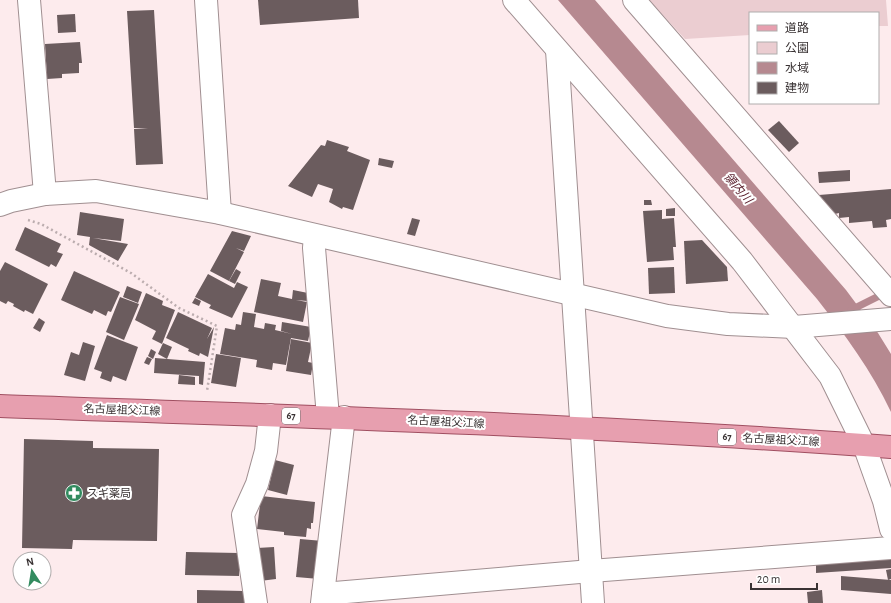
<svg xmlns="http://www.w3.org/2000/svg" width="891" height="603" font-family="'Alegreya Sans','Noto Sans JP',sans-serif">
<rect width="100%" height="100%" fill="#fdebed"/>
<polygon fill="#ebcdd1" points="649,0 886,0 888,26 878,26 878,13 750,13 750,35 685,39"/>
<path fill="#b68990" d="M558 0H595L846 290 878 333 891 354V412C871 370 846 336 817 299Z"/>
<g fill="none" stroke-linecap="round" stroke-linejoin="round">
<polyline stroke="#b68990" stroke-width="7" points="851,310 881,295"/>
</g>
<g fill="#6b5c5e">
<polygon points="258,0 358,0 359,18 260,25"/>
<polygon points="154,10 163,164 136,165 134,129 148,128 134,128 127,11"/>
<polygon points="75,14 76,32 58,33 57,15"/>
<polygon points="80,42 82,63 79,63 79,73 62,74 62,78 47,79 45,44"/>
<polygon points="779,121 799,143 789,152 768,130"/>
<polygon points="327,140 349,147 347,151 370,160 353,210 343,207 342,209 329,202 333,189 318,184 312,197 288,186 321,145 325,146"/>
<polygon points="379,158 394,161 392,168 378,165"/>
<polygon points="850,170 850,181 819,183 818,172"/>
<polygon points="891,189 891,219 886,220 887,227 873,228 872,221 849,223 849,217 839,218 839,213 835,214 819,195"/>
<polygon points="644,200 651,200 652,205 644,205"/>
<polygon points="675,208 675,216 666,216 666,209"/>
<polygon points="662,210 662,219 674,218 676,247 673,247 674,260 647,262 643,211"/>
<polygon points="80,212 124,219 121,241 93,238 128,244 118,261 89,245 90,237 77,235"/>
<polygon points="412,218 420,220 415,236 407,234"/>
<polygon points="25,227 61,244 57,252 63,254 56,267 51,264 49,267 15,250"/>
<polygon points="232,231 251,236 244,251 236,248 244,252 229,281 210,271"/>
<polygon points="702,240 727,267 728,281 686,284 684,241"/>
<polygon points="5,262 48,284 33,314 25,310 24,312 13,306 14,304 8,301 6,304 0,301 0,271"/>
<polygon points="674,267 675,293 649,294 648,268"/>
<polygon points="236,269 241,272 235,284 229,281"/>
<polygon points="74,271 120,292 111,312 108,311 106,316 94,310 92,314 61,300"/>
<polygon points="208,274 234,288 237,282 248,287 232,318 209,308 211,305 195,297"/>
<polygon points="261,279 281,283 278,296 292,299 293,290 308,293 307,301 296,300 307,302 303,322 254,312"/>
<polygon points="127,286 142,292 138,303 123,297"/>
<polygon points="146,293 163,301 162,305 175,310 162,344 152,339 156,331 135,320"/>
<polygon points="120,297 139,304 124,340 106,332"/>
<polygon points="195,298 201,301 199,306 192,303"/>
<polygon points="178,312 212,328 207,339 214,327 208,357 200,353 199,356 188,351 189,349 166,338"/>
<polygon points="243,312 256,314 254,327 264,329 265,323 276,325 275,330 292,334 281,331 282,322 311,327 308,341 291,338 286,365 273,363 272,370 256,367 257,360 220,354 225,328 235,330 236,324 241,325"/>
<polygon points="39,318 45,322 40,332 33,328"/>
<polygon points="107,335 138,347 126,381 113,376 111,382 100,378 102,372 94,369"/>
<polygon points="291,339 312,343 308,362 313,363 311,375 286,371"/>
<polygon points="83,342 95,346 85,381 64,375 71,352 79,355"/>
<polygon points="163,343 172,347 167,359 158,354"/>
<polygon points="151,349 156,352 153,359 148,356"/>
<polygon points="216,354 241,358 236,387 211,383"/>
<polygon points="147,357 152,359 149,365 144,363"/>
<polygon points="155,358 205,362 203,385 199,384 199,376 154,373"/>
<polygon points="179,375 195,377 195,385 178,384"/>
<polygon points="24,439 93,441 93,448 159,449 157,541 73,540 72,549 22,548"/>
<polygon points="275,460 294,465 287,495 268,490"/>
<polygon points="261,496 315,502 313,523 311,523 311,529 307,528 306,537 284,535 284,532 257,529"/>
<polygon points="300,539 323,541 319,579 296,577"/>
<polygon points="274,547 276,579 260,581 257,548"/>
<polygon points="186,552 239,553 239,576 185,575"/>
<polygon points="891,557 891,568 816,573 816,562"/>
<polygon points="891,569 891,579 888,580 886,570"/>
<polygon points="841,576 891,580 891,594 841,590"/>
<polygon points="197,590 244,591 244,603 197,603"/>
<polygon points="822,590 823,603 808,603 807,592"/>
</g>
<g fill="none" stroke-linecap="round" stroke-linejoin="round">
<g stroke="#a08f91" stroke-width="24">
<g id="minor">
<polyline points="29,0 45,194"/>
<polyline points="206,0 220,213"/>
<polyline points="514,0 742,261 830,376 864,445 884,501 891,529"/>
<polyline points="634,0 891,295"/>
<path d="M557 50C568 235 581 419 593 603"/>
<polyline points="315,236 314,248 328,417"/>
<polyline points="323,594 591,571 891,548"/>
<polyline points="256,603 243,515 257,484 266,451 270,415"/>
<polyline points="322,603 344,417"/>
</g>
</g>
<g stroke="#a08f91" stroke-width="24">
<polyline id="tertiary" points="0,205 11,201 45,194 96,191 220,213 667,316 728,324 794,327 891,319"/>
</g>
<g stroke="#a04f61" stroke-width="24">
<path id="primary" d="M0 406C297 416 594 425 891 447"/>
</g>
<polyline stroke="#bcadaf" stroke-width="2.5" stroke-dasharray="2 3" stroke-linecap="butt" points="28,220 41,224 131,273 179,308 217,326 207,391"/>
<use href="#minor" stroke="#fff" stroke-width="22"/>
<use href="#tertiary" stroke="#fff" stroke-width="22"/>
<use href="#primary" stroke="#e79faf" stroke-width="22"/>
</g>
<defs>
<g id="pharmacy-disc" transform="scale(0.9)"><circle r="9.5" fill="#328b5f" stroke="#fff"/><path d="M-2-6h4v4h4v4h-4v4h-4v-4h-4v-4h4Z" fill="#fff"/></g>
</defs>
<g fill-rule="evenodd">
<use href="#pharmacy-disc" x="74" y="493"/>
</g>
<g text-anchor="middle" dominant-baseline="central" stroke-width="4" stroke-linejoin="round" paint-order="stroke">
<g fill="#fff" stroke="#747070" stroke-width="1">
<rect x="282" y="408" width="18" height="16" rx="3"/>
<rect x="718" y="429" width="18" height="16" rx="3"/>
</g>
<g font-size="10" font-weight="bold" fill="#393233">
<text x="291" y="416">67</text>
<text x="727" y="437">67</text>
</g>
<g font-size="11" fill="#393233" stroke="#fff">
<text transform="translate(122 410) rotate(2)">名古屋祖父江線</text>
<text transform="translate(446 422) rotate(3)">名古屋祖父江線</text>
<text transform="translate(781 440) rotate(3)">名古屋祖父江線</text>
</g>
<g font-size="11" fill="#393233" stroke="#fff" text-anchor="start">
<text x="87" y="493">スギ薬局</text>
</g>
<g font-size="12" font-style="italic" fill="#5b212e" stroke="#fff">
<text transform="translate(738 188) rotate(49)">領内川</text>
</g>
</g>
<rect x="749" y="12" width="130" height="92" fill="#ffffff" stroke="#b0adad"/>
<rect x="757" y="25" width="20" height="6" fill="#e79faf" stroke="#b0adad"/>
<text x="785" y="32" font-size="12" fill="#393233">道路</text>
<rect x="757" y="42" width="20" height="12" fill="#ebcdd1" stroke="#b0adad"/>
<text x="785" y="52" font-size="12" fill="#393233">公園</text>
<rect x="757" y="62" width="20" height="12" fill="#b68990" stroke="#b0adad"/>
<text x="785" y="72" font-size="12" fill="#393233">水域</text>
<rect x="757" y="82" width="20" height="12" fill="#6b5c5e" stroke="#b0adad"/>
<text x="785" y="92" font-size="12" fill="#393233">建物</text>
<g transform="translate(32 571) rotate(348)"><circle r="19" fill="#ffffff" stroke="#b0adad"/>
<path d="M0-3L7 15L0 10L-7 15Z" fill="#328b5f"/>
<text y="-6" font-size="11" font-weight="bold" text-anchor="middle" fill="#393233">N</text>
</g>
<path d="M751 583v6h66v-6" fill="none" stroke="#393233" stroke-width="2"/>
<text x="757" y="583" font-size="12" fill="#393233" stroke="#ffffff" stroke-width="3" paint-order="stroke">20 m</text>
</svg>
